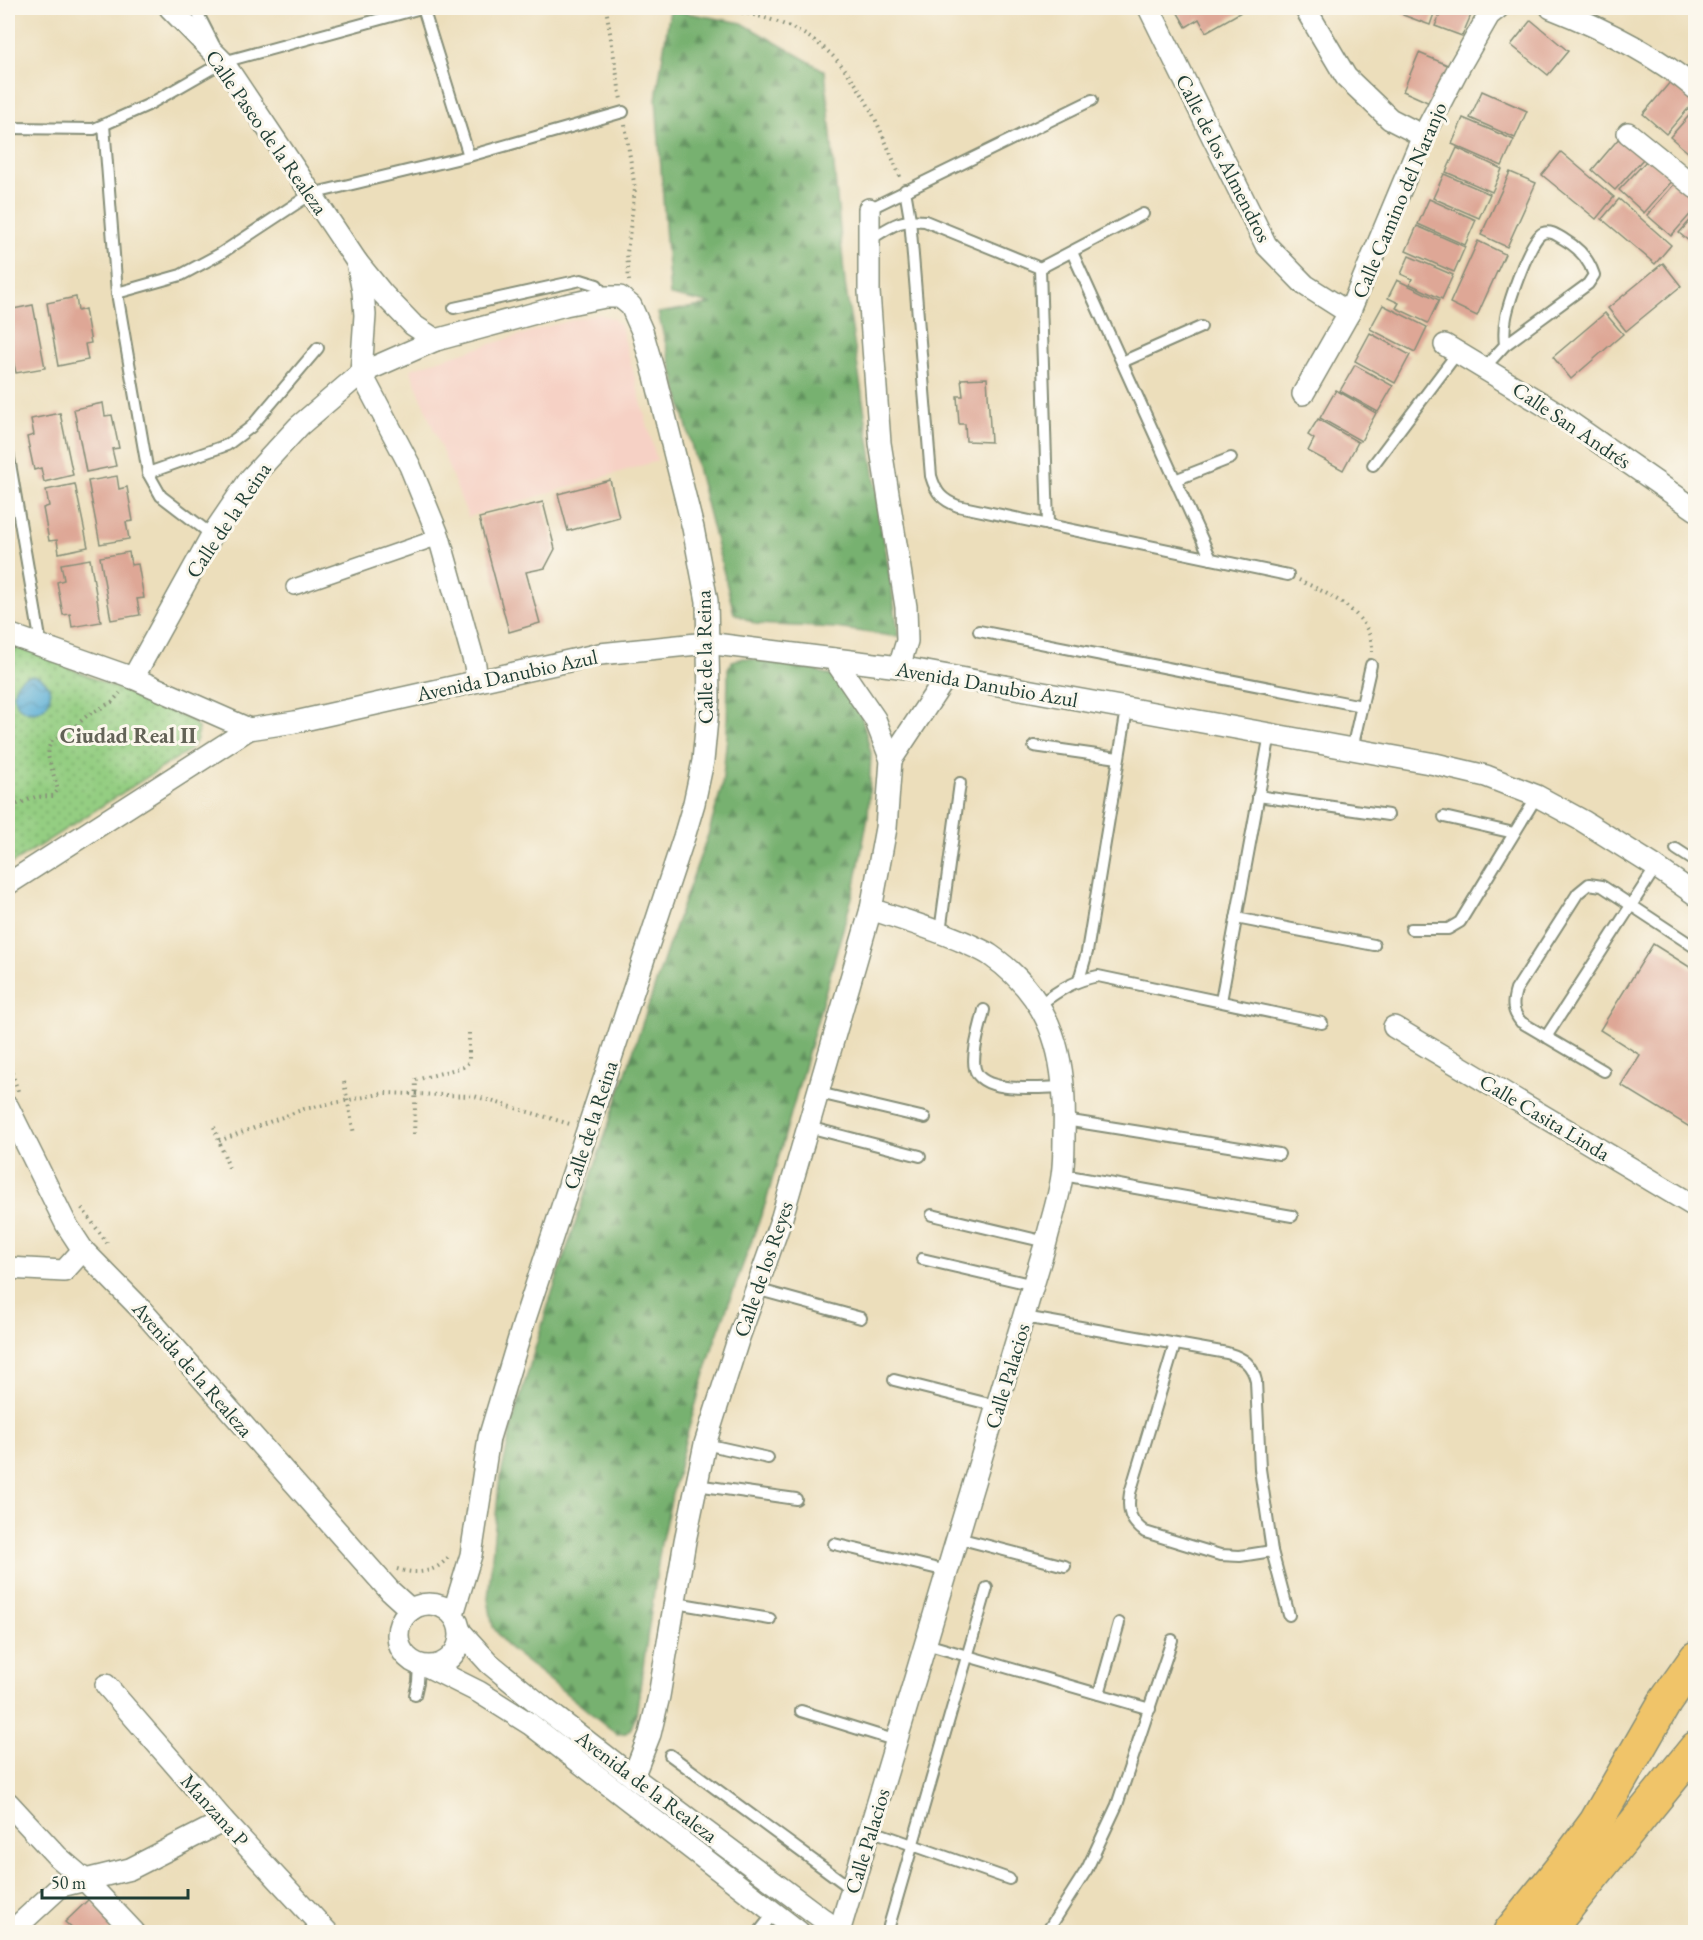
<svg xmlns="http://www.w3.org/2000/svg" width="1703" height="1940" font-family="'EB Garamond',serif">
<defs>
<pattern id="forest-firs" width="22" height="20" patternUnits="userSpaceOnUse" patternTransform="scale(1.5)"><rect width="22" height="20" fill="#77b170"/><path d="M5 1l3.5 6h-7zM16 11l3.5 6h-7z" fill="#61915d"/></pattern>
<pattern id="park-dots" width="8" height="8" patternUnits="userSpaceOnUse" patternTransform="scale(1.5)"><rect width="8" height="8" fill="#94ce82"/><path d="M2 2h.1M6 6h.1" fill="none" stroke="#78a86b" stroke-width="1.8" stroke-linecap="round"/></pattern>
<pattern id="water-waves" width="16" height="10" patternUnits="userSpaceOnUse" patternTransform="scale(1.5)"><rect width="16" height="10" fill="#59add5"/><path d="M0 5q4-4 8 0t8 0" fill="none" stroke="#498eae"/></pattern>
</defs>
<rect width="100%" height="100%" fill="#fbf7ec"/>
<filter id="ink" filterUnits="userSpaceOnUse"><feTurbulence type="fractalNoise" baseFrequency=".0167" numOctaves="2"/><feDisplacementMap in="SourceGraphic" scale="12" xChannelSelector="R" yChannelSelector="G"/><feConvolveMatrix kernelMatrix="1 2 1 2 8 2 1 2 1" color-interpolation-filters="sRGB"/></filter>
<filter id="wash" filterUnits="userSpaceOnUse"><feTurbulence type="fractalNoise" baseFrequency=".008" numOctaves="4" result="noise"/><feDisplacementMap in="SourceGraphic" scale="24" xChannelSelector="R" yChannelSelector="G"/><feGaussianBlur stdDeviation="1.35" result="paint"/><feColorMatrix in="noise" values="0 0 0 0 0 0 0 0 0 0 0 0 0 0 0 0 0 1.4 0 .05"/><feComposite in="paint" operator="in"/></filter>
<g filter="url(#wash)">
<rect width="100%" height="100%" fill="#ecdebb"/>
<polygon fill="#f6d1c5" points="598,314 613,318 621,326 657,461 468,517 410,369 549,326"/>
<g fill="url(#forest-firs)" stroke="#4b7752" stroke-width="1.5">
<polygon points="670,10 742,23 825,71 845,283 899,637 836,628 756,624 734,613 658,313 712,304 670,295 656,99"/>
<polygon points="744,658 812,669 831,676 845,686 859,707 871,753 868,817 854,890 766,1202 713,1346 685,1441 661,1543 636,1715 631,1728 626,1733 617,1734 508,1647 493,1627 488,1599 499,1484 513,1421 552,1293 673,932 709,832 722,786 727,737 728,669 732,661"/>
</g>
<path fill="url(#park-dots)" stroke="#5a865b" stroke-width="1.5" d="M19 648 28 650 192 721 198 728C198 739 196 743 188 751L8 866V650Z"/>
<circle fill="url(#water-waves)" stroke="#3c7584" stroke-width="1.5" cx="32" cy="694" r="18"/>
<g id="blocks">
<g fill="#dea796">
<polygon points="1175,8 1238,8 1241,12 1206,32 1199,19 1186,27"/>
<polygon points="1406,8 1436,8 1430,25 1403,15"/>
<polygon points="1443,8 1474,8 1462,36 1435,26"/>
<polygon points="1531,20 1568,51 1548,75 1511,45"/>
<polygon points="1419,53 1450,66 1434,105 1403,91"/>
<polygon points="1671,81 1694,102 1666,134 1643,114"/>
<polygon points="1482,91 1527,111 1515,138 1470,118"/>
<polygon points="1696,108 1696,159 1670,137"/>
<polygon points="1463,118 1514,140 1502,166 1452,144"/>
<polygon points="1620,137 1644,158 1615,190 1592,170"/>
<polygon points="1457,148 1502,169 1492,192 1446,172"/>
<polygon points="1561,152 1614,197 1596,219 1542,175"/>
<polygon points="1649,158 1673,180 1644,213 1619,190"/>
<polygon points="1510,172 1536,183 1507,247 1481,235"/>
<polygon points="1444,174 1490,194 1479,218 1433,198"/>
<polygon points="1677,181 1696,198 1696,208 1671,236 1647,215"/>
<polygon points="1429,199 1476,220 1465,245 1418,224"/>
<polygon points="1619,199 1671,245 1655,264 1602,219"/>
<polygon points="1696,214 1696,247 1679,233"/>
<polygon points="1417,226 1465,247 1454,272 1406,251"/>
<polygon points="1478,241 1505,254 1477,316 1450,303"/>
<polygon points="1409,256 1453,275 1442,299 1410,284 1412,279 1401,274"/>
<polygon points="1663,263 1681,286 1626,331 1608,308"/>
<polygon points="1397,280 1439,300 1428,323 1396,308 1399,303 1388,298"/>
<polygon points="76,297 78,311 85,309 91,343 85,344 88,360 58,366 47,303"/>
<polygon points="33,305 45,368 16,373 13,360 8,361 8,310"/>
<polygon points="1383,305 1427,327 1415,352 1370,329"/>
<polygon points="1605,313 1623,334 1571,379 1553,357"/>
<polygon points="1370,333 1410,355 1395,383 1355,361"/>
<polygon points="1355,365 1393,386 1378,412 1340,391"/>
<polygon points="987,378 991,442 966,441 965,424 959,424 957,396 963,396 961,379"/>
<polygon points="1336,390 1376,413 1361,441 1320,418"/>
<polygon points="103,403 105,416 112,415 119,448 112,449 116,466 86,472 74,409"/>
<polygon points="60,413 73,475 44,482 41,468 34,470 27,437 34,435 31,419"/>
<polygon points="1318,419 1358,442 1343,470 1308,451 1314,439 1308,435"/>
<polygon points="117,476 119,489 127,487 133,521 126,522 129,539 100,544 88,481"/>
<polygon points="610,480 619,517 568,531 558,494"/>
<polygon points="75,484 88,547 59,553 57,540 49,541 43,508 49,506 46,490"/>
<polygon points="543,502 555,549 545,568 526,572 540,623 509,632 479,518"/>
<polygon points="129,552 131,565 138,564 144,598 137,599 140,615 111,620 100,557"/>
<polygon points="90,559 101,622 72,627 70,614 63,615 57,582 64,580 61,564"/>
<polygon points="1653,944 1696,971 1696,1131 1621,1085 1640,1055 1600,1030"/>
<polygon points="89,1899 115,1926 109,1932 76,1932 65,1922"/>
</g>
</g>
</g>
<g filter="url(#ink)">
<use href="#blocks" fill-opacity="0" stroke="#868e78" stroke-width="1.5"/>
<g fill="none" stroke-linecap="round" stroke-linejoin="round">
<g stroke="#868e78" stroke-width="14">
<g id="service">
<polyline points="195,8 213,43"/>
<polyline points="423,8 469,156"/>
<polyline points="104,125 117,293 148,473 161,496 212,535"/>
<polyline points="8,128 94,129 148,105 223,62 421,8"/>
<path d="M905 190 910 219 931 476C936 493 942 500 958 506L1288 575"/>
<polyline points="869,209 1092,100"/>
<path d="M869 240C890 227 900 218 925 221L1040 268"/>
<polyline points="1072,252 1211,559"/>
<polyline points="1040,268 1048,525"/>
<polyline points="1040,268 1143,214"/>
<polyline points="117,293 181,275 220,254 311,194 469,156 623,112"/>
<polyline points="454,308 581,280 597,285 605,297"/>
<polyline points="1122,362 1201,327"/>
<path d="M1484 368 1505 345 1588 284 1594 275C1589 260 1579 248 1565 240 1558 236 1551 230 1543 233 1530 238 1509 302 1506 317 1504 327 1504 336 1505 345"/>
<polyline points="8,452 41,644"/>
<polyline points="1373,465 1458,352"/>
<polyline points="148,473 227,445 251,427 318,348"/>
<polyline points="1175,480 1231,458"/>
<polyline points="979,631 1362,706"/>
<polyline points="1034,746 1118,758"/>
<polyline points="1352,749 1371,665"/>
<polyline points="1258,796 1388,815"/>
<polyline points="1444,817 1514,833"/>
<polyline points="1676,849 1696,862"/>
<polyline points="1236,918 1374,945"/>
<polyline points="1411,929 1448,929 1460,922 1537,796"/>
<polyline points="940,932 960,783"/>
<polyline points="1079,980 1087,952 1127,709"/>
<polyline points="1221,1001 1270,734"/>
<path d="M1039 1005C1059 990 1073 981 1098 976L1322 1023"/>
<path d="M984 1010C981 1025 971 1054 975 1069 982 1095 1043 1087 1064 1087"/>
<polyline points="1546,1037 1656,867"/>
<path d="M1604 1071 1521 1022C1512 1011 1512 1003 1516 990L1578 893 1589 884 1602 886 1696 948"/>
<polyline points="819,1093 925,1118"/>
<polyline points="1065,1120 1279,1154"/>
<polyline points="808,1127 920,1156"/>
<polyline points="1063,1175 1292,1216"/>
<polyline points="932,1215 1046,1242"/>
<polyline points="922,1259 1034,1285"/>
<polyline points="756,1289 861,1318"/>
<path d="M1024 1317 1227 1353C1244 1358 1252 1364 1256 1381L1260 1469 1272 1551 1289 1615"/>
<path d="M1175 1344 1130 1493C1127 1511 1130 1521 1145 1532L1220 1555 1240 1556 1272 1551"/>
<polyline points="894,1380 997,1406"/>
<polyline points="705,1444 768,1458"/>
<polyline points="696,1485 796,1499"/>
<polyline points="958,1538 1065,1566"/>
<polyline points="834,1544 947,1571"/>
<polyline points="676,1603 770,1619"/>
<polyline points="926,1644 1150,1709"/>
<polyline points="1099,1694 1119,1623"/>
<polyline points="415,1695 418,1682 419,1665"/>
<polyline points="801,1711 897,1741"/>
<polyline points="670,1755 852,1889"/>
<polyline points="870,1830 1009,1879"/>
<polyline points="889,1926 987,1588"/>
<polyline points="759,1932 774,1913"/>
<polyline points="1047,1932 1087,1869 1117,1805 1172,1640"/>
</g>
</g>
<g stroke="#868e78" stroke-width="18">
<polyline id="pedestrian" points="294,587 439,537"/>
</g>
<g stroke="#868e78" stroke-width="24">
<g id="minor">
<polyline points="170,8 223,62 357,262 383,294 413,325 436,340"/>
<polyline points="1149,8 1266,245 1305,285 1349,313"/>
<polyline points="1305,8 1346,77 1390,119 1423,136"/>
<path d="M1551 8C1602 28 1654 53 1696 89"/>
<polyline points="1628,133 1696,188"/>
<polyline points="869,209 869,292 880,443 906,607 907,641 899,667"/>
<polyline points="357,262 363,292 365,315 361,373 410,466 439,537 475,665 477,681"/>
<polyline points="1445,345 1551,409 1696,510"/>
<polyline points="1303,394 1349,313 1423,136 1458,69 1489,15 1498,8"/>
<polyline points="8,634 133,678 249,729"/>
<polyline points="133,678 212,535 250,479 299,426 361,373 436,340 565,305 605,297 620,297 631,306 642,331 655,376 693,528 707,601 709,698 703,761 694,803 684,837 523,1325 489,1438 471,1555 453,1614"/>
<polyline points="891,760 946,677"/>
<polyline points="8,884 249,729 295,722 600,654 707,643 899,667 1435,764 1486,776 1537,796 1583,821 1656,867 1696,895"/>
<polyline points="1394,1027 1696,1207"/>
<polyline points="8,1107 66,1224 83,1250 138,1306 390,1591 411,1610"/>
<polyline points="8,1268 64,1271 83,1250"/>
<circle cx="429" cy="1635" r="31"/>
<polyline points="460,1631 489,1663 544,1708 633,1777 840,1932"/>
<polyline points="429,1667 479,1692 530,1724 799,1932"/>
<polyline points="106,1685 224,1821 327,1932"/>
<polyline points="633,1777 650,1734 659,1696 685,1541 705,1444 738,1340 782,1217 871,909 886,828 891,760 875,719 834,659"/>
<polyline points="8,1803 57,1856 86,1881 134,1932"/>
<polyline points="11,1932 61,1886 130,1869 224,1821"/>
<path d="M839 1932 1046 1242C1051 1221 1059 1198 1062 1176 1064 1163 1064 1149 1064 1135 1067 1061 1055 1000 990 955 983 950 974 947 966 943 935 929 903 920 871 909"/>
</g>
</g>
<g stroke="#868e78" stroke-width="36">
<g id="primary">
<polyline points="1510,1932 1567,1861 1596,1822 1665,1702 1696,1658"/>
<polyline points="1547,1932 1696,1748"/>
</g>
</g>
<g stroke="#868e78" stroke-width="4" stroke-dasharray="1.5 4.5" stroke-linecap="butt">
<polyline points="606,8 621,100"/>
<path d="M712 8C833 21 859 75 901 179"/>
<polyline points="625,125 635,189 627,253 629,281"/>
<path d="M1299 580C1329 594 1374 614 1372 652"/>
<polyline points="8,812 13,806 35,797 53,796 58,790 48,756 49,747 52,740 73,728 88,715 112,702 120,693"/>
<polyline points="8,1061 18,1091"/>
<polyline points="344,1082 354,1134"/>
<polyline points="214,1127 229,1168"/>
<polyline points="414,1134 416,1080 463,1067 469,1062 469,1032"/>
<polyline points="219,1141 304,1109 385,1093 474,1096 570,1124"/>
<polyline points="82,1208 107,1243"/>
<path d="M397 1569C417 1575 436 1573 449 1556"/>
</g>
<use href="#service" stroke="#fff" stroke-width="10"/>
<use href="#pedestrian" stroke="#fff" stroke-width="15"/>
<use href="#minor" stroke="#fff" stroke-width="21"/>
<use href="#primary" stroke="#f0c469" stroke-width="33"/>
</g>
</g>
<g text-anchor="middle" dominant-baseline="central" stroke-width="6" stroke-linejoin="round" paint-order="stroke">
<g font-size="21" fill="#1f3d34" stroke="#fbf7ec">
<text transform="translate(267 132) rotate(55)">Calle Paseo de la Realeza</text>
<text transform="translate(1224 158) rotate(63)">Calle de los Almendros</text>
<text transform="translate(1399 200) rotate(-67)">Calle Camino del Naranjo</text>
<text transform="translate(1572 425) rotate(34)">Calle San Andrés</text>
<text transform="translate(228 520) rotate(-56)">Calle de la Reina</text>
<text transform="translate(704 657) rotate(-91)">Calle de la Reina</text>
<text transform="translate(507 675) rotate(-12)">Avenida Danubio Azul</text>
<text transform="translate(987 684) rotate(10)">Avenida Danubio Azul</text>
<text transform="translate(1545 1117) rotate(31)">Calle Casita Linda</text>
<text transform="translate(590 1125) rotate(-72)">Calle de la Reina</text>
<text transform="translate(763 1269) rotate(-71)">Calle de los Reyes</text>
<text transform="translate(193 1369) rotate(49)">Avenida de la Realeza</text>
<text transform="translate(1007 1376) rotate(-73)">Calle Palacios</text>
<text transform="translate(647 1786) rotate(37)">Avenida de la Realeza</text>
<text transform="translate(215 1810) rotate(48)">Manzana P</text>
<text transform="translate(867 1841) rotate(-73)">Calle Palacios</text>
</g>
<g font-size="22" font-weight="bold" fill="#626256" stroke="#fbf7ec">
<text x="128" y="735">Ciudad Real II</text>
</g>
</g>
<rect width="1703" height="1940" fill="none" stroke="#fbf7ec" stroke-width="30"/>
<path d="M42 1889v9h146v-9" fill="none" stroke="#1f3d34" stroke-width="3"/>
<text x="51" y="1889" font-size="18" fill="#1f3d34" stroke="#fbf7ec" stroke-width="4.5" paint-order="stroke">50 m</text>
</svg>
